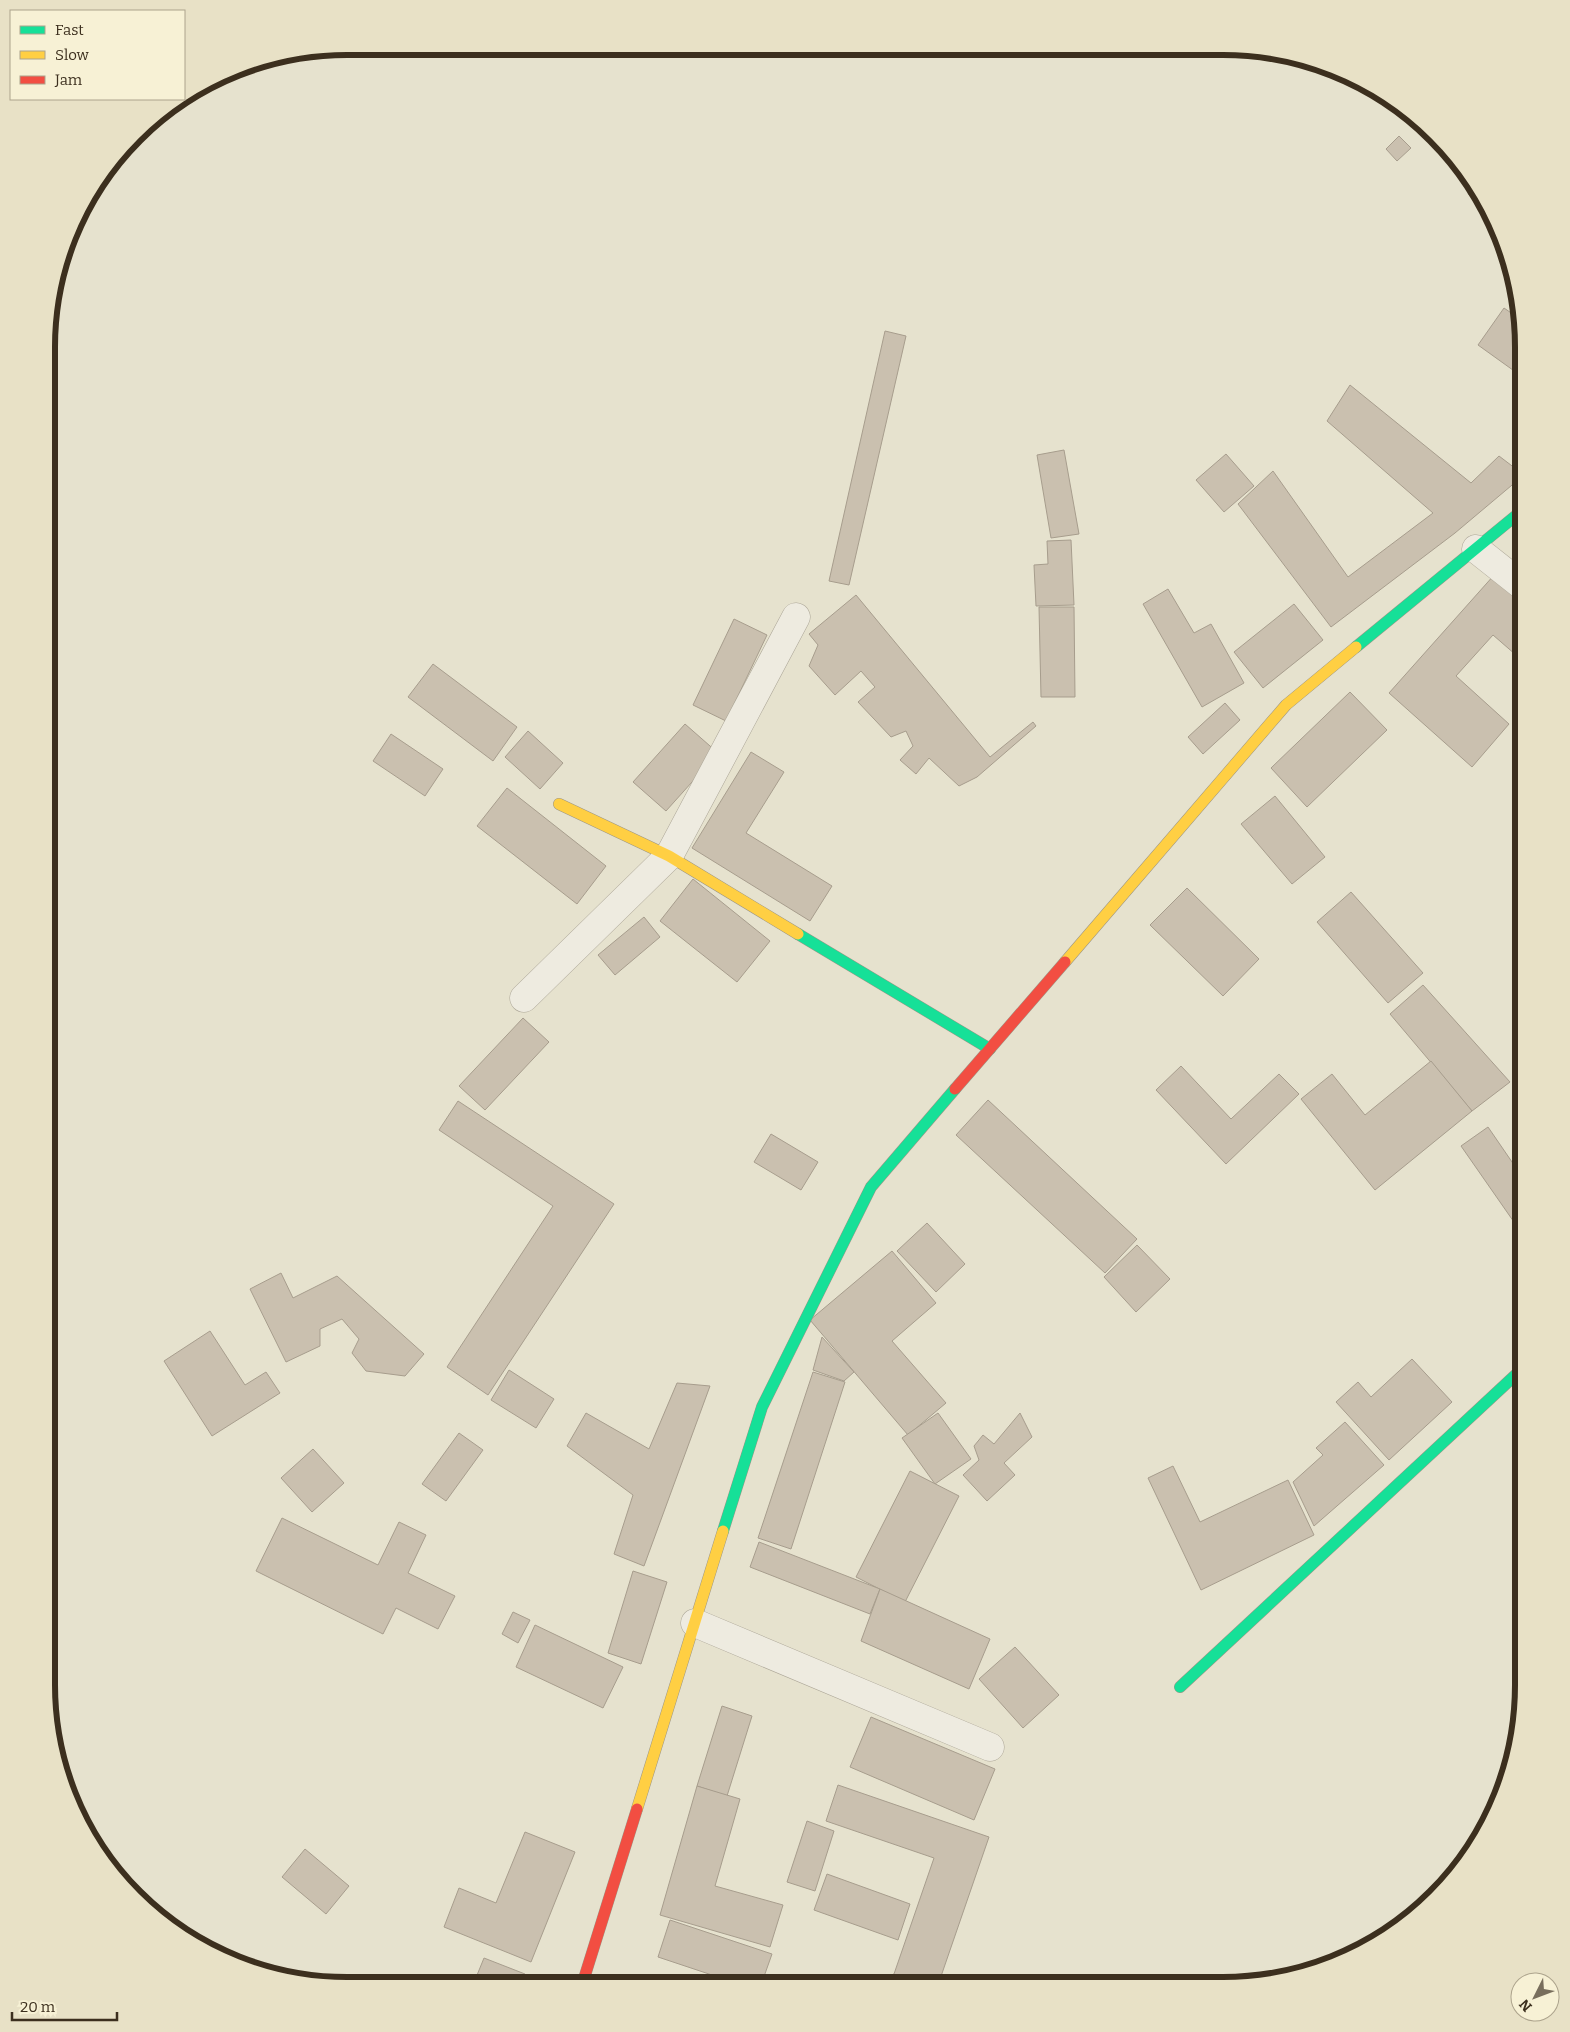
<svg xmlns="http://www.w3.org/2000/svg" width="1570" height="2032" font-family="Bitter,serif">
<rect width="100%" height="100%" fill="#e6e2ce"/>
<g fill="#cac0af" stroke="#a79d8d">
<polygon points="1399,136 1411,148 1397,161 1386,149"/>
<polygon points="1474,183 1484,197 1487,205 1468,194"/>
<polygon points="1504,308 1520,319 1524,347 1524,378 1478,345"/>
<polygon points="885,331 906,336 849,585 829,581"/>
<polygon points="1350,385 1471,483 1499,456 1524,475 1455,533 1331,627 1238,504 1273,471 1348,577 1433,513 1327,421"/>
<polygon points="1064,450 1079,534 1051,538 1037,455"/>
<polygon points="1226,454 1254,486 1224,512 1196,480"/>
<polygon points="1071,540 1074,605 1036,606 1034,565 1048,564 1047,541"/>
<polygon points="1495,574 1524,600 1524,662 1493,635 1456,676 1509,724 1472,767 1389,693"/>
<polygon points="1168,589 1194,633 1211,624 1244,683 1202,707 1143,604"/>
<polygon points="856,595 990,757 1033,722 1036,726 977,777 959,786 929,758 916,774 900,760 913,746 906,731 891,737 858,702 875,687 861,671 835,695 809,666 818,645 809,634"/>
<polygon points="1294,604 1323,640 1263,688 1234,652"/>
<polygon points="1039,607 1074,607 1075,697 1041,697"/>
<polygon points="734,619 767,635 726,721 693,705"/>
<polygon points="433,664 517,727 493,761 408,697"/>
<polygon points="1350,692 1387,730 1307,807 1271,768"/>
<polygon points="1225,703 1240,720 1203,754 1188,737"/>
<polygon points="685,724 718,753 666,811 633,782"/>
<polygon points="528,731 563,763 540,789 505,757"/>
<polygon points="391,734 443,769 425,796 373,761"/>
<polygon points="751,752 784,772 746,833 832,886 810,921 692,848"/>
<polygon points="507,788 606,866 577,904 477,826"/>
<polygon points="1275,796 1325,857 1292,884 1241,824"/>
<polygon points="693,879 770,941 737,982 660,921"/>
<polygon points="1187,888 1259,959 1223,996 1150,925"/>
<polygon points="1351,892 1423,973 1388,1003 1317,922"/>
<polygon points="644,917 660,937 615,975 598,955"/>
<polygon points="1423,985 1510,1082 1472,1111 1390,1014"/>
<polygon points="523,1018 549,1042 485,1110 459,1086"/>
<polygon points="1431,1061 1472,1111 1375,1190 1301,1099 1332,1074 1365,1115"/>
<polygon points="1181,1066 1231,1119 1279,1074 1299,1094 1226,1164 1156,1090"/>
<polygon points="988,1100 1137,1239 1105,1273 956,1135"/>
<polygon points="458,1101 614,1204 488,1395 447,1367 553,1206 439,1130"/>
<polygon points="1488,1127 1523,1178 1523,1235 1461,1146"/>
<polygon points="771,1134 818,1162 801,1190 754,1162"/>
<polygon points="927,1223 965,1264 936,1292 897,1251"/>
<polygon points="1137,1245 1170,1279 1136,1312 1104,1277"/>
<polygon points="892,1251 936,1303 892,1341 946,1403 908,1435 810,1320"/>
<polygon points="281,1273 293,1298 337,1276 424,1354 405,1376 366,1371 352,1353 359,1339 342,1319 320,1329 320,1346 286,1362 250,1289"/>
<polygon points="210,1331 245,1385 266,1372 280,1393 212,1436 164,1361"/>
<polygon points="822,1337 854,1372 844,1381 813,1370"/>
<polygon points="1412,1359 1452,1402 1389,1460 1336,1402 1358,1382 1371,1397"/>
<polygon points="509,1370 554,1399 536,1428 491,1400"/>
<polygon points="813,1372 845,1382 791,1549 758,1538"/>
<polygon points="677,1383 710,1386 644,1566 614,1554 633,1495 567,1446 586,1413 649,1449"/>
<polygon points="938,1413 971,1459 935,1484 902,1438"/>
<polygon points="1020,1413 1032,1437 1004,1463 1015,1475 987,1501 963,1475 979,1460 974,1446 983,1435 994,1444"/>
<polygon points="1345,1422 1384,1465 1314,1526 1293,1482 1323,1455 1316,1448"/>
<polygon points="459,1433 483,1450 446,1501 422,1484"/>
<polygon points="313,1449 344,1483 312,1512 281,1478"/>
<polygon points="1173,1466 1200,1522 1288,1480 1314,1535 1201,1590 1148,1478"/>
<polygon points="910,1471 959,1496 905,1602 856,1577"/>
<polygon points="282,1518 378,1565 399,1522 426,1535 408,1573 455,1596 438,1629 396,1608 383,1634 256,1571"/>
<polygon points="759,1542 880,1589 870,1614 750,1567"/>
<polygon points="633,1571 667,1582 641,1664 608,1653"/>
<polygon points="880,1589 990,1639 969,1689 861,1641"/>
<polygon points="513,1612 530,1620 518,1643 502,1634"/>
<polygon points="535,1625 623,1667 603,1708 516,1667"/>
<polygon points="1015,1647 1059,1695 1023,1728 979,1679"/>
<polygon points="722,1706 752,1716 727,1796 697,1786"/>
<polygon points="871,1717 995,1769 974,1820 850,1767"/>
<polygon points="838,1785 989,1837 938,1985 877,1985 879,1980 894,1974 934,1858 826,1821"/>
<polygon points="697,1786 740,1799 715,1886 783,1905 770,1947 660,1915"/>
<polygon points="807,1821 834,1831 815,1891 787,1882"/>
<polygon points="525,1832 575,1852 531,1962 444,1927 459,1888 496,1903"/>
<polygon points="305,1849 349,1886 326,1914 282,1877"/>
<polygon points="827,1874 910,1904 898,1940 814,1910"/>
<polygon points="670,1920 772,1954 761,1985 742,1985 658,1957"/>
<polygon points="484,1958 525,1974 521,1985 473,1985"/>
</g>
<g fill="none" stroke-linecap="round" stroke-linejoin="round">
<g stroke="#aca697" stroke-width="29">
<g id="street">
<polyline points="1476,549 1524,587"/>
<polyline points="524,998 669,856 796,617"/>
<polyline points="695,1623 990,1747"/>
</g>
</g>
<g stroke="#9c9687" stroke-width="12">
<g id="fast">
<polyline points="1356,647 1524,509"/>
<polyline points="798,934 990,1049"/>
<polyline points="723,1531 762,1407 871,1187 955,1089"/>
<polyline points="1180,1687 1523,1368"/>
</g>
</g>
<g stroke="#9c9687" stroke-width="12">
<g id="slow">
<polyline points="559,804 669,856 798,934"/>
<polyline points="1065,962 1286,705 1356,647"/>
<polyline points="637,1809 723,1531"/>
</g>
</g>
<g stroke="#9c9687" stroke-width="12">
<g id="jam">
<polyline points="955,1089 1065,962"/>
<polyline points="582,1985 637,1809"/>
</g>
</g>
<use href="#street" stroke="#eeebe0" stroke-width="28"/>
<use href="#fast" stroke="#16e098" stroke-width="11"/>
<use href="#slow" stroke="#ffcf43" stroke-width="11"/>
<use href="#jam" stroke="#f24e42" stroke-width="11"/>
</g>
<path d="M0 0H1570V2032H0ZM347 55H1223A292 292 0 0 1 1515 347V1685A292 292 0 0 1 1223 1977H347A292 292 0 0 1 55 1685V347A292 292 0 0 1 347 55Z" fill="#e8e1c6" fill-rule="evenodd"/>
<path fill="none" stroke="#3c2f1e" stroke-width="6" d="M347 55H1223A292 292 0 0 1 1515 347V1685A292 292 0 0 1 1223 1977H347A292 292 0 0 1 55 1685V347A292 292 0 0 1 347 55Z"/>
<rect x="10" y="10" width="175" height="90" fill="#f7f1d5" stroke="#aca38c"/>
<rect x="20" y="26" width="25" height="8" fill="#16e098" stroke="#aca38c"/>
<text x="55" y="35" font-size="15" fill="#3c2f1e">Fast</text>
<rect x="20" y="51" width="25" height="8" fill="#ffcf43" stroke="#aca38c"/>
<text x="55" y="60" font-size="15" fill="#3c2f1e">Slow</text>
<rect x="20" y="76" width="25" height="8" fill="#f24e42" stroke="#aca38c"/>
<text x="55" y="85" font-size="15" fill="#3c2f1e">Jam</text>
<g transform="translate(1535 1997) rotate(228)"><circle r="24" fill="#f7f1d5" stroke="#aca38c"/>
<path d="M0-4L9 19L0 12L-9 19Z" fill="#786e5c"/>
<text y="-8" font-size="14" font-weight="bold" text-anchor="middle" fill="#3c2f1e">N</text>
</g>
<path d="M12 2012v8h105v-8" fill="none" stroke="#3c2f1e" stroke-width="2.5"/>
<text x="20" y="2012" font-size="15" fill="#3c2f1e" stroke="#f7f1d5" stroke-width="4" paint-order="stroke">20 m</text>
</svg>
